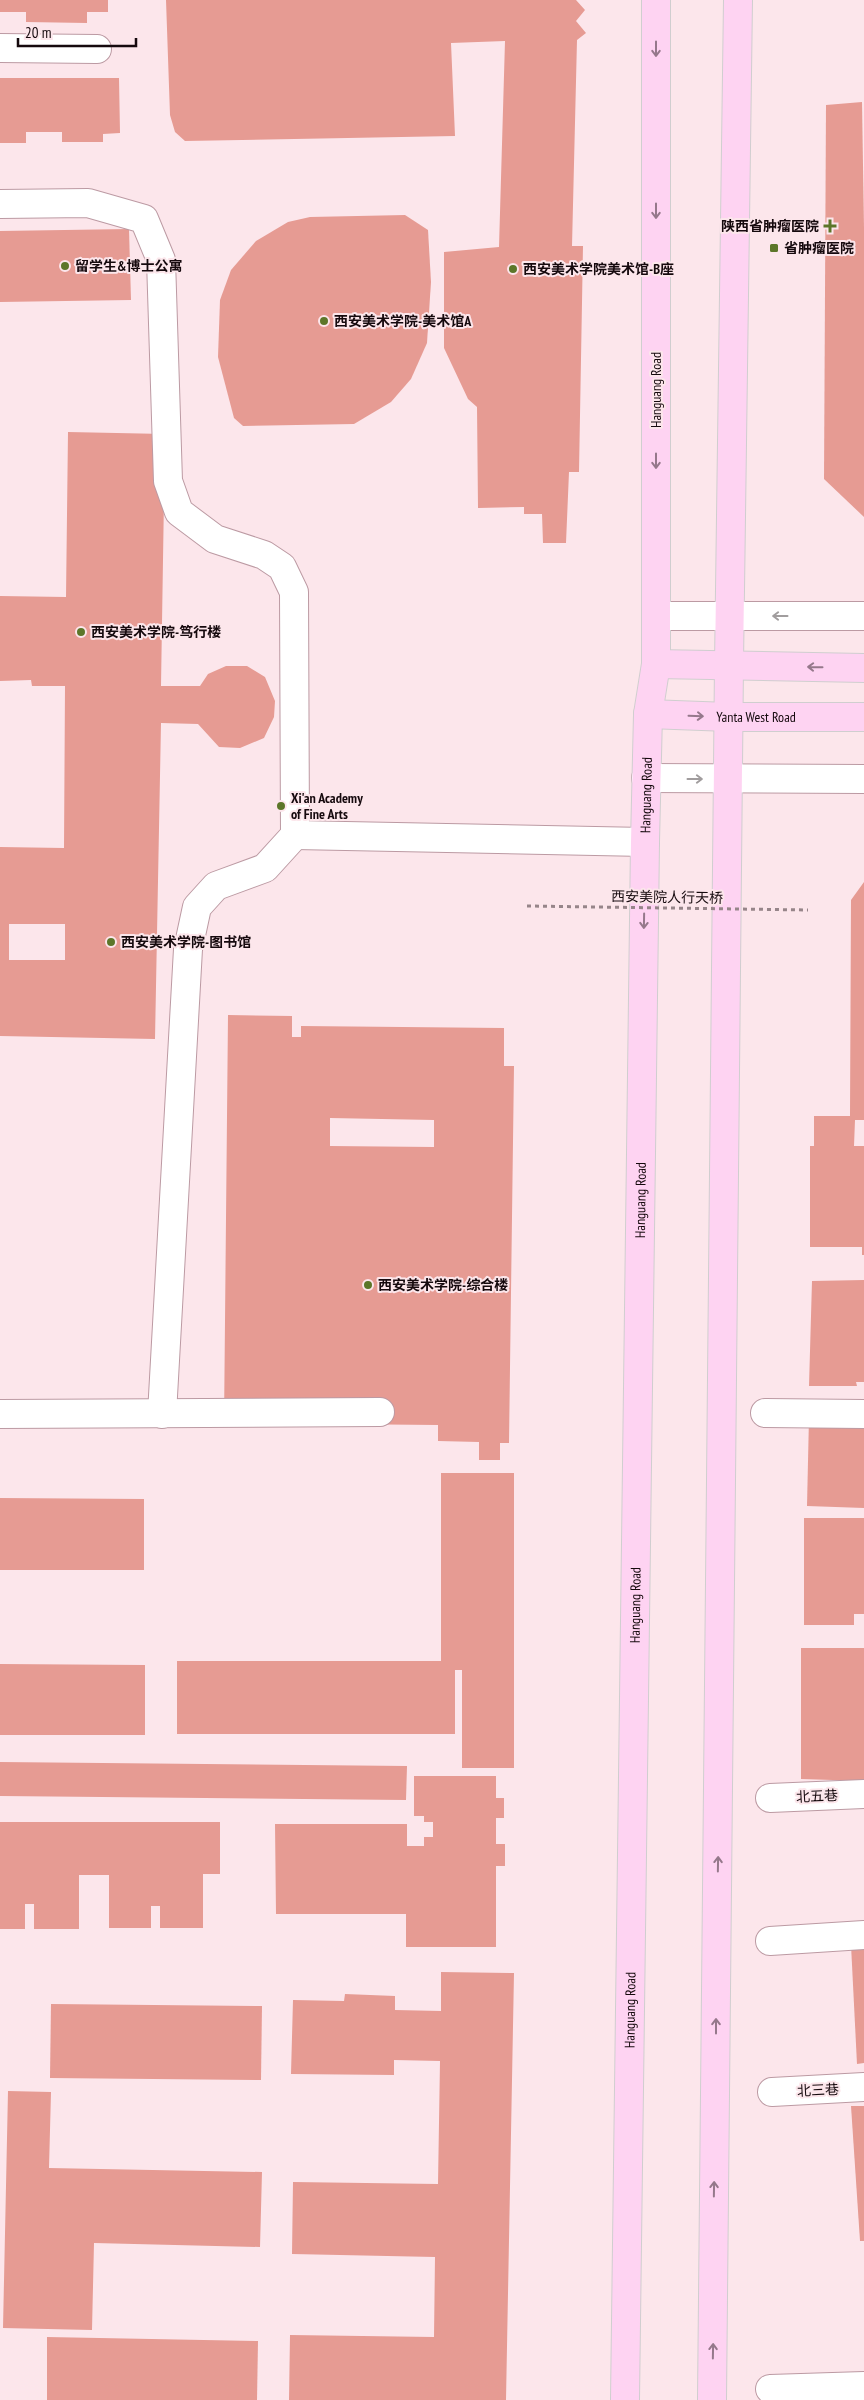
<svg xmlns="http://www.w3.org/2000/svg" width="864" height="2400" font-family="'PT Sans Narrow','Noto Sans SC',sans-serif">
<rect width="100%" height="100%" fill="#fce6eb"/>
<g fill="#e69b93" fill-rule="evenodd">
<polygon points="0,0 108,0 108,12 87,12 87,23 26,22 26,12 0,12"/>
<polygon points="166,0 576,0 585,10 576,21 586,33 577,40 572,246 583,246 579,472 569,472 566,543 543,543 542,514 524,514 524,507 478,508 477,407 468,399 444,348 444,252 499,247 505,41 451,43 455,136 185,141 175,132 170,115"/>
<polygon points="0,78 119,78 120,133 103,134 103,142 62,142 62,132 26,132 26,143 0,143"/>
<polygon points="862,102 864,228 864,517 824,479 826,105"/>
<polygon points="405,215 428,230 431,282 427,343 411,379 391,402 354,424 243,426 234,418 218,357 220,300 231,270 256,241 288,222 310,217"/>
<polygon points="129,229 131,300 0,302 0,231"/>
<path d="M68 432 165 434 161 686H200L208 674 226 666H247L265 677 275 701 274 717 264 738 240 748 219 747 198 724 161 723 155 1039 0 1036V847L64 848 65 686H32L31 680 0 681V596L66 597ZM9 924H65V960H9Z"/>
<polygon points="864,882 864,1120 855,1120 854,1146 864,1146 864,1255 862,1255 862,1247 810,1247 810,1146 814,1146 814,1116 850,1116 851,900"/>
<path d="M228 1015 292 1016V1037H301V1026L504 1028V1066H514L509 1443H500V1460H479V1442L438 1441V1425L224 1423ZM330 1118 434 1120V1147L330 1146Z"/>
<polygon points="864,1280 864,1382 856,1382 857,1386 809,1386 812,1281"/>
<polygon points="809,1417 864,1418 864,1508 807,1506"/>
<polygon points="441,1473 514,1473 514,1768 462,1768 462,1670 455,1670 455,1734 177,1734 177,1661 441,1661"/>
<polygon points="0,1498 144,1499 144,1570 0,1570"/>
<polygon points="804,1518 864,1518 864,1614 854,1614 854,1625 804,1625"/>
<polygon points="801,1648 864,1648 864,1781 801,1779"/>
<polygon points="0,1664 145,1665 145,1735 0,1735"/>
<polygon points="0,1762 407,1766 406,1800 0,1796"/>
<polygon points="414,1776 496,1776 496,1798 504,1798 504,1818 496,1818 496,1844 505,1844 505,1866 496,1866 496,1947 406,1947 406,1914 276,1914 275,1824 407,1824 407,1846 424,1846 424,1837 433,1837 433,1822 424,1822 424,1816 414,1816"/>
<polygon points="0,1822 220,1822 220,1874 203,1874 203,1928 160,1928 160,1906 151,1906 151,1928 109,1928 109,1875 79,1875 79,1929 34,1929 34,1904 25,1904 25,1929 0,1929"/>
<polygon points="864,1943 864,2063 857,2064 851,1945"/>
<polygon points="441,1972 514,1973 506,2400 289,2400 290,2335 434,2337 435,2257 292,2254 293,2182 438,2184 440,2061 394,2060 394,2075 291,2074 293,2000 344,2001 345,1994 395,1996 395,2010 441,2011"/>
<polygon points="51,2004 262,2006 261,2080 50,2078"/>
<polygon points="8,2091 51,2092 49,2168 262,2172 260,2247 94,2243 92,2330 3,2328"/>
<polygon points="851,2106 864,2106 864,2241 860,2241"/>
<polygon points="47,2337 258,2341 257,2400 47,2400"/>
</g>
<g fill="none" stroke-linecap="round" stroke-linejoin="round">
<g stroke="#bc9aa3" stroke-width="30">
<g id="minor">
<polyline points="0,48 97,49"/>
<polyline points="0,204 88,203 144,219 161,260 168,481 179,512 215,539 264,555 282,567 294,592 295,835 265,868 216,886 197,907 188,949 162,1414"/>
<polyline points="656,616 864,616"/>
<polyline points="646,778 864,779"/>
<polyline points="295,835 645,842"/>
<polyline points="765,1413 864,1414"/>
<polyline points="0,1414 380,1412"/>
<polyline points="770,1798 864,1794"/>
<polyline points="770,1941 864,1935"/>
<polyline points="772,2092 864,2087"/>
<polyline points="770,2389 864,2386"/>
</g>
</g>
<g stroke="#d0cecf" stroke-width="30">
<g id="major">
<polyline points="656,664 864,668"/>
<path id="s1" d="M648 714 729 717H864"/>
<path id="s2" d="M625 2400 645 842 648 714 656 664V0"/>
<polyline points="712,2400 729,664 738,0"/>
</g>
</g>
<use href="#minor" stroke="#fff" stroke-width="28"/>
<use href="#major" stroke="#fed3f2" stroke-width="28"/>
<polyline stroke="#968589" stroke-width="3" stroke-dasharray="4 4" stroke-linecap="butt" points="527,906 808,910"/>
</g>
<defs><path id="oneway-shaft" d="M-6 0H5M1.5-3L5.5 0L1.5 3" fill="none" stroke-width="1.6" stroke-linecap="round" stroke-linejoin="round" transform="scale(1.25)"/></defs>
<g stroke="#95788b">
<use href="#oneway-shaft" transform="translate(656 49) rotate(90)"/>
<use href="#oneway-shaft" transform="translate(656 211) rotate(90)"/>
<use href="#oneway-shaft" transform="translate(656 461) rotate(90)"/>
<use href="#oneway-shaft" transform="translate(815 667) rotate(-179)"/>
<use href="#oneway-shaft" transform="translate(696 716) rotate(2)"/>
<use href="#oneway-shaft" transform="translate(644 921) rotate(91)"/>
<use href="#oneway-shaft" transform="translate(718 1864) rotate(-89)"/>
<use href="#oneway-shaft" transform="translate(716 2026) rotate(-90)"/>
<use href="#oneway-shaft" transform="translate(714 2189) rotate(-89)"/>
<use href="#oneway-shaft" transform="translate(713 2351) rotate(-89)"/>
</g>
<g stroke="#a19d9e">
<use href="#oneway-shaft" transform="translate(780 616) rotate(180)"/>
<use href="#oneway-shaft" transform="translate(695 779)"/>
</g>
<g fill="#5c7629" stroke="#fce6eb" stroke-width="2">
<path d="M827.5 218.5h5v5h5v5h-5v5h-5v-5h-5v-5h5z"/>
<rect x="769" y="243" width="10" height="10" rx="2.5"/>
<circle cx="65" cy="266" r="5"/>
<circle cx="513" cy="269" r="5"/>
<circle cx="324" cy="321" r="5"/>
<circle cx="81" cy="632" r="5"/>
<circle cx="281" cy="806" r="5"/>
<circle cx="111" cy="942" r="5"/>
<circle cx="368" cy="1285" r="5"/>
</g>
<g text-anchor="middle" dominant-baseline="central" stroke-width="4" stroke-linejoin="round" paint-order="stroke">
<g font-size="14" font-weight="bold" fill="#15090d" stroke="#fce6eb" text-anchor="start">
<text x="819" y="226" text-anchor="end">陕西省肿瘤医院</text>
<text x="784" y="248">省肿瘤医院</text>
<text x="75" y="266">留学生&amp;博士公寓</text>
<text x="523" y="269">西安美术学院美术馆-B座</text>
<text x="334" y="321">西安美术学院-美术馆A</text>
<text x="91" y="632">西安美术学院-笃行楼</text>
<text x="291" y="798">Xi'an Academy<tspan x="291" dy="16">of Fine Arts</tspan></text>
<text x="121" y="942">西安美术学院-图书馆</text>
<text x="378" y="1285">西安美术学院-综合楼</text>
</g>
<g font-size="14" fill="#15090d" stroke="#fce6eb">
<text transform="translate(656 390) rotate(-90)">Hanguang Road</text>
<text stroke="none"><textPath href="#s1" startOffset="108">Yanta West Road</textPath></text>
<text stroke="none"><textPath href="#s2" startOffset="1605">Hanguang Road</textPath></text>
<text transform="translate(667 897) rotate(1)">西安美院人行天桥</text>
<text stroke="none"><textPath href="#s2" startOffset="1200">Hanguang Road</textPath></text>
<text stroke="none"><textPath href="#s2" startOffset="795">Hanguang Road</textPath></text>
<text transform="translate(817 1796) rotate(-3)">北五巷</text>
<text stroke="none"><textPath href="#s2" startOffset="390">Hanguang Road</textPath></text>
<text transform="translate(818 2090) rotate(-3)">北三巷</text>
</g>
</g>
<path d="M18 38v8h118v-8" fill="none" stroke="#15090d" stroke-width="2.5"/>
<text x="25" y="38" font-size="15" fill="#15090d" stroke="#fce6eb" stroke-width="4" paint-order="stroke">20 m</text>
</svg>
